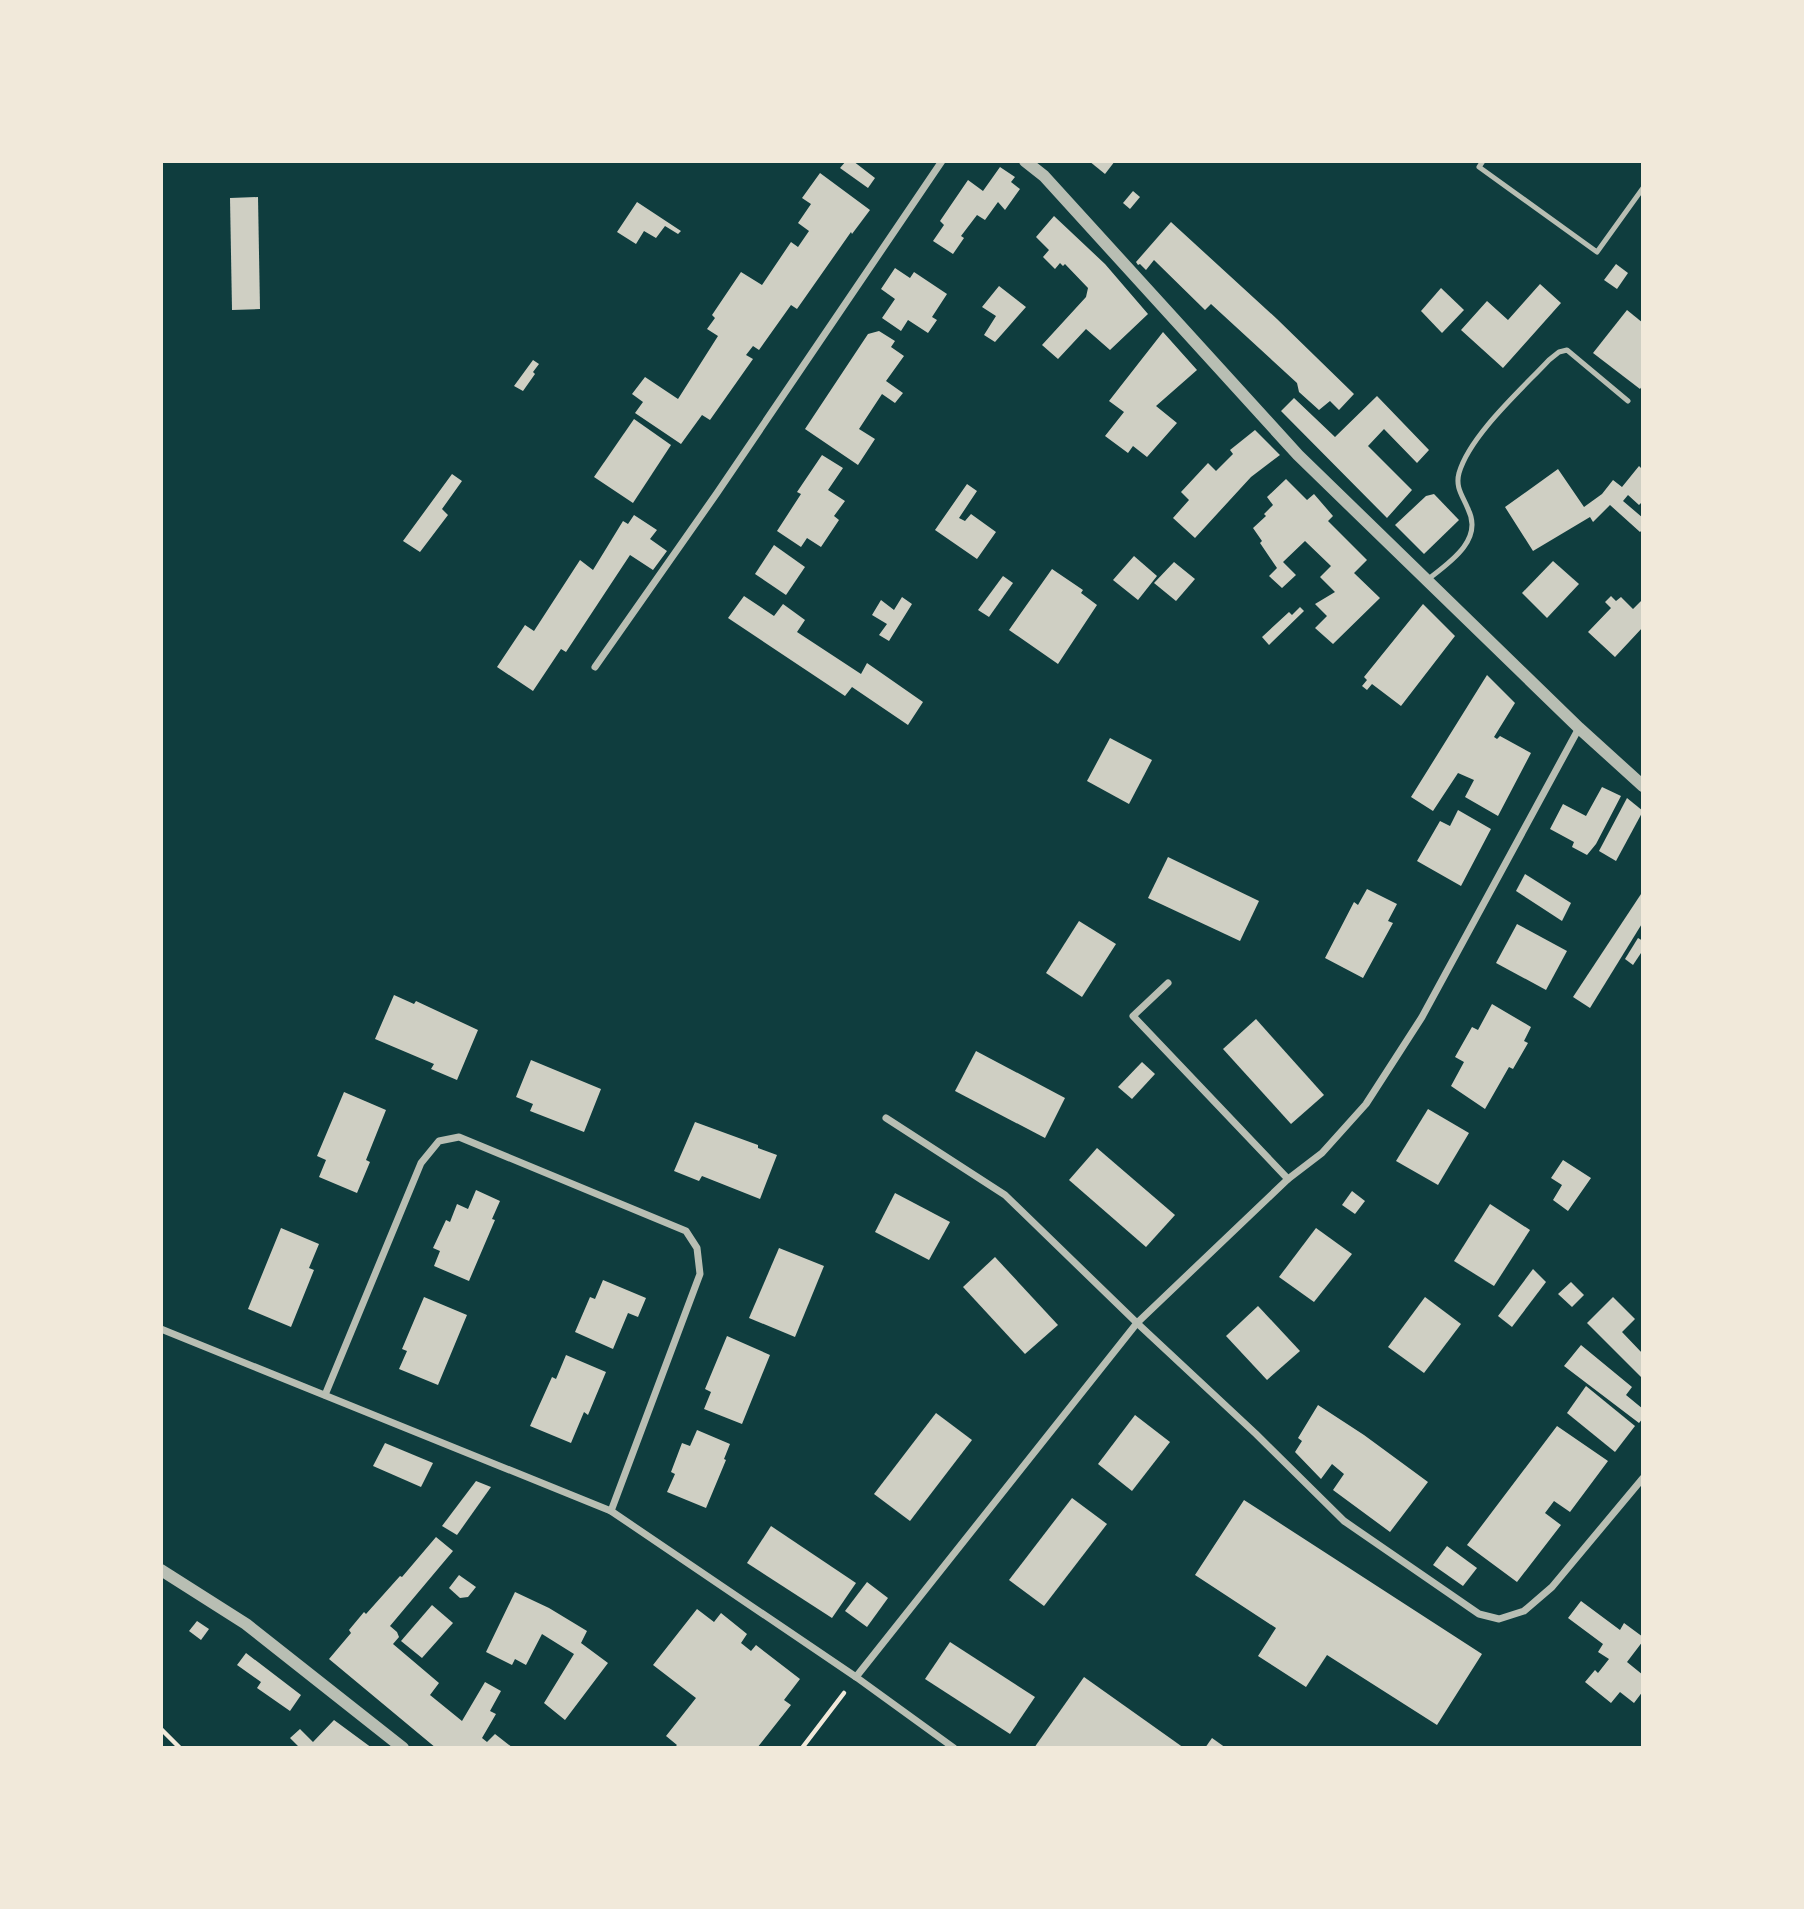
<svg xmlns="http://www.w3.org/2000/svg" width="1804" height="1909" font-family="'Noto Sans',sans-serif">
<rect width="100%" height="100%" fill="#0f3d3e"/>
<g fill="#cfcfc3">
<polygon points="846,161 853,161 875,178 868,188 840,168"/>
<polygon points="1089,161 1115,161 1105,174"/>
<polygon points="1000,167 1015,177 1011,182 1020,189 1005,210 998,202 985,220 977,215 961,236 964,238 953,254 933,241 944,225 940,221 968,180 983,191"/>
<polygon points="820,173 870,210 852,234 851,232 797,309 791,305 759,350 753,346 746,355 753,359 710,420 702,415 681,444 635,413 643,402 632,394 645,377 678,399 718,336 707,329 715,318 712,315 741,272 762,285 791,242 798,247 809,231 798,223 811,204 802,198"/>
<polygon points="1133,191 1140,197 1130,209 1123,203"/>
<polygon points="258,197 260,309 232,310 230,198"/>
<polygon points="637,202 681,231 678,234 665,226 656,238 644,231 636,244 617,232"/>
<polygon points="1054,216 1105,264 1148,314 1110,350 1086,329 1058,359 1042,345 1086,297 1088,288 1065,264 1063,266 1060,263 1055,269 1043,257 1049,250 1036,237"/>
<polygon points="1171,222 1277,319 1354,394 1339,410 1330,401 1319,410 1299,392 1297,383 1211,304 1205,310 1154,260 1146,270 1140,264 1138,265 1136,262"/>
<polygon points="1616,264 1628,273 1617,289 1604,280"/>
<polygon points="895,268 910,278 914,272 947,294 932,317 937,320 928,333 908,320 901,331 882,318 895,299 881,289"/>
<polygon points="1540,284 1561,303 1503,368 1461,330 1487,301 1508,320"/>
<polygon points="999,286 1026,307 995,342 984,335 996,316 982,307"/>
<polygon points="1441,288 1464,310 1442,333 1421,311"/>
<polygon points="1627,310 1643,323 1643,385 1640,389 1593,353"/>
<polygon points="879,331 895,341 891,347 904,356 886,381 903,393 895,403 882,394 859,429 875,439 858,465 805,429 868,334"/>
<polygon points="1163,332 1197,370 1156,406 1177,423 1147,457 1133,446 1128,453 1105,436 1124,412 1109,401"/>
<polygon points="533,360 539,364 533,372 535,374 523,391 514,386"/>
<polygon points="1377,396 1429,450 1417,463 1384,429 1368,446 1412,490 1387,518 1281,411 1294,398 1335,437"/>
<polygon points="634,419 671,445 633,503 594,477"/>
<polygon points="1255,430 1280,455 1251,477 1195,538 1173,518 1189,500 1181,492 1208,463 1216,471 1233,454 1230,450"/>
<polygon points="822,455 843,468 828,490 845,501 834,516 839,520 821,547 807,538 801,547 777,531 801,494 797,492"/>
<polygon points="1639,466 1643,470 1643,501 1639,505 1628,495 1623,501 1643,518 1643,529 1640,532 1610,505 1593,522 1590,517 1533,551 1505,507 1558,469 1584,507 1602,494 1613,480 1622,487"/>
<polygon points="452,474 462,481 442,509 448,515 420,552 403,541"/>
<polygon points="1286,479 1307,500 1314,494 1333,516 1328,521 1367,560 1354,573 1380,598 1333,644 1315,628 1327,616 1315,604 1335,592 1320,577 1331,566 1305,541 1283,562 1296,575 1282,588 1269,576 1277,568 1260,543 1262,541 1253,528 1266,516 1264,514 1273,505 1267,497"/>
<polygon points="967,484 977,491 959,518 965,521 971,514 996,532 977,559 935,530"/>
<polygon points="1434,494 1459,520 1424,554 1395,525 1426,496"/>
<polygon points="634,515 657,530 650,539 667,551 653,570 630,555 566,652 561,649 533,691 497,667 525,625 534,631 580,560 593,570 623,521 628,524"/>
<polygon points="774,545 805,567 786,595 755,574"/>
<polygon points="1134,556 1157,576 1138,600 1113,580"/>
<polygon points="1553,561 1579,584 1547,618 1522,593"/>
<polygon points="1174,562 1195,579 1176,601 1154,583"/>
<polygon points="1052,569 1083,590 1081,593 1097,605 1058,664 1009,630"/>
<polygon points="1003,576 1013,583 989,617 978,610"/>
<polygon points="744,596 774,616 783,604 805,620 797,632 861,674 867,663 923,702 908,725 852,687 845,696 728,618"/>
<polygon points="1611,596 1616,601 1621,597 1633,609 1643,599 1643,627 1615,657 1588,632 1611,608 1605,602"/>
<polygon points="902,597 912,604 889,641 879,635 887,624 872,615 881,600 894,610"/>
<polygon points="1423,604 1455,636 1401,706 1372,684 1367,690 1362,686 1367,680 1364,677"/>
<polygon points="1300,607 1304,611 1269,645 1262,637 1289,612 1292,615"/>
<polygon points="1487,675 1515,703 1494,737 1497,739 1500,736 1531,753 1498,816 1465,797 1474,780 1458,773 1433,811 1411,797"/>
<polygon points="1110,738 1152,760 1129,804 1087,781"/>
<polygon points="1602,787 1621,796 1596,844 1587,855 1572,847 1574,842 1550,829 1563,804 1586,816"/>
<polygon points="1627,798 1643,811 1616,861 1599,851"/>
<polygon points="1458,810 1491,829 1461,886 1417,861 1440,821 1450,826"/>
<polygon points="1168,857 1259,901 1240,941 1148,898"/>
<polygon points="1525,874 1571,903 1562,921 1516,891"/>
<polygon points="1367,889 1397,904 1388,921 1393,923 1363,978 1325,958 1354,902 1358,905"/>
<polygon points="1643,891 1643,922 1590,1008 1573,997"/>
<polygon points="1079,921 1116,944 1082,997 1046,973"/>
<polygon points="1517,924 1567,951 1546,990 1496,963"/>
<polygon points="1638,938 1643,941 1643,950 1633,965 1625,959"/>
<polygon points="394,995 414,1004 416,1001 478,1030 457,1080 431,1069 434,1064 375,1039"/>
<polygon points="1492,1004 1531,1027 1524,1041 1528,1043 1513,1069 1509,1067 1485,1109 1451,1086 1464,1062 1455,1057 1472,1027 1478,1030"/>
<polygon points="1256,1019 1324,1095 1291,1124 1223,1049"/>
<polygon points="976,1051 1065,1098 1045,1138 955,1091"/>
<polygon points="531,1060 601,1089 584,1132 530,1111 533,1104 516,1097"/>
<polygon points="1142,1062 1155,1074 1132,1099 1118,1087"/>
<polygon points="344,1092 386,1110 366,1160 370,1162 357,1193 319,1177 326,1160 317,1156"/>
<polygon points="1428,1109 1469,1133 1438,1185 1396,1161"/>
<polygon points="695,1122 758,1145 758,1148 777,1155 760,1199 702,1176 699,1181 674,1171"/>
<polygon points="1097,1148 1175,1215 1146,1247 1069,1180"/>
<polygon points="1563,1160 1591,1178 1568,1211 1553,1200 1562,1185 1551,1178"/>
<polygon points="476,1190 500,1201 492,1219 495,1220 469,1281 434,1266 440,1251 433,1248 446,1220 450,1222 457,1204 468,1209"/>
<polygon points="1352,1191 1365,1201 1355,1214 1342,1205"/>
<polygon points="895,1193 950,1222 929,1260 875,1232"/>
<polygon points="1490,1204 1530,1230 1494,1286 1454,1261"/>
<polygon points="281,1228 319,1244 309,1268 314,1270 291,1327 248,1309"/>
<polygon points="1316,1228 1352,1254 1314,1302 1279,1277"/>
<polygon points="779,1248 824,1266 795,1337 749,1318"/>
<polygon points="995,1257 1058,1325 1025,1354 963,1287"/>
<polygon points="1533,1269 1546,1282 1512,1327 1498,1316"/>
<polygon points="603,1280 646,1298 638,1317 628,1313 613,1349 575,1332 590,1297 595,1299"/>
<polygon points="1571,1282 1584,1295 1572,1307 1558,1294"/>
<polygon points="424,1297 467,1315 438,1385 399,1369 407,1351 402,1349"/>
<polygon points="1425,1297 1461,1324 1424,1373 1388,1347"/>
<polygon points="1613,1297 1635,1319 1622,1332 1643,1354 1643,1379 1587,1323"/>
<polygon points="1258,1306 1300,1351 1267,1380 1226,1336"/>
<polygon points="727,1336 770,1355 742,1424 704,1409 711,1392 705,1389"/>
<polygon points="1581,1345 1632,1387 1626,1395 1643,1409 1643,1418 1639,1423 1564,1366"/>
<polygon points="566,1355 606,1372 588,1415 584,1412 571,1443 530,1426 552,1377 556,1379"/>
<polygon points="1586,1386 1635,1426 1615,1452 1567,1413"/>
<polygon points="1318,1405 1364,1435 1428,1482 1390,1532 1333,1490 1344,1474 1332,1464 1321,1479 1295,1452 1302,1441 1298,1438"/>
<polygon points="936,1413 972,1440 910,1521 874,1494"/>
<polygon points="1135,1415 1170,1442 1132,1491 1098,1464"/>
<polygon points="1557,1426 1608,1461 1570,1512 1554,1501 1545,1513 1561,1525 1517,1582 1467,1545"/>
<polygon points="697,1430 730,1444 724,1459 726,1460 706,1508 667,1492 675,1474 671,1472 682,1443 690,1446"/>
<polygon points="385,1443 433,1463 421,1487 373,1466"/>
<polygon points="476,1481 491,1487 457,1535 442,1526"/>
<polygon points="1072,1498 1107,1524 1044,1606 1009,1580"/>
<polygon points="1244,1500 1482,1654 1437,1725 1327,1655 1306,1687 1258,1656 1276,1628 1195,1575"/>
<polygon points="771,1526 856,1583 832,1618 747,1563"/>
<polygon points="436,1537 453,1551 390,1626 397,1632 399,1637 393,1644 439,1683 430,1695 462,1721 485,1682 501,1691 490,1711 496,1714 482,1738 487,1742 495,1734 513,1748 436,1748 329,1659 351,1633 349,1630 364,1612 366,1614 400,1576 402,1577"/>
<polygon points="1447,1546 1477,1568 1463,1586 1433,1565"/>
<polygon points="459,1575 476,1587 468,1597 460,1598 449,1588"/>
<polygon points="867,1582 888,1598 867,1627 845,1611"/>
<polygon points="515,1592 549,1608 587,1631 581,1643 608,1663 565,1720 544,1703 574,1654 542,1634 526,1665 515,1659 512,1665 486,1652"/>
<polygon points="1581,1601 1620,1630 1624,1623 1643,1637 1643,1641 1627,1662 1643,1675 1643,1691 1634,1703 1620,1692 1611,1703 1585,1682 1595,1670 1598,1673 1609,1659 1598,1652 1603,1644 1568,1618"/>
<polygon points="432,1605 453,1623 422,1658 401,1641"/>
<polygon points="697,1609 714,1622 721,1613 747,1634 741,1643 751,1651 756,1645 800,1679 784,1700 791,1705 757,1748 674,1748 677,1745 666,1736 696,1698 653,1665"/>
<polygon points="197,1621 209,1629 201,1640 189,1631"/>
<polygon points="950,1642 1035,1697 1010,1734 925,1679"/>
<polygon points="246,1653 301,1695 290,1711 257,1688 261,1682 237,1665"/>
<polygon points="1084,1677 1184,1748 1034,1748"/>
<polygon points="334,1720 372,1748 300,1748 290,1738 300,1729 313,1742"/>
<polygon points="1212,1738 1226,1748 1205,1748"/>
</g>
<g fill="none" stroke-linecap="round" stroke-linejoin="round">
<g stroke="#f1e9da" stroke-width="4.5">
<polyline points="161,1729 180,1748"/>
<polyline points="802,1748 844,1693"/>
</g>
<g stroke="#b8beb3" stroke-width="5">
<polyline points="1483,161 1479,167 1597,252 1643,188"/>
<path d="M1427 580C1449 563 1484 540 1468 509 1463 496 1455 488 1459 473 1470 435 1522 389 1549 360L1559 352 1567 350 1628 401"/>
</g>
<g stroke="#b8beb3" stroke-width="7">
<polyline points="595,667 717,493 942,161"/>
<polyline points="1168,983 1133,1016 1288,1179"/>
<polyline points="886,1118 1005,1195 1137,1323 1256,1434 1344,1521 1479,1614 1499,1619 1524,1611 1552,1587 1643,1478"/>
<polyline points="161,1329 611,1511 856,1677 954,1748"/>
<polyline points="325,1395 421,1163 439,1141 459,1137 686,1231 697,1248 700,1274 611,1511"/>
<polyline points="856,1677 1137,1323 1288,1179 1322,1153 1366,1104 1422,1017 1579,728"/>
</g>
<g stroke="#b8beb3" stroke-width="12">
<polyline points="1025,161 1044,176 1298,455 1579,728 1643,786"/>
<polyline points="161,1570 246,1624 403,1748"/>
</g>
</g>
<rect width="1804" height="1909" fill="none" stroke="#f1e9da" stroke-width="326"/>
</svg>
